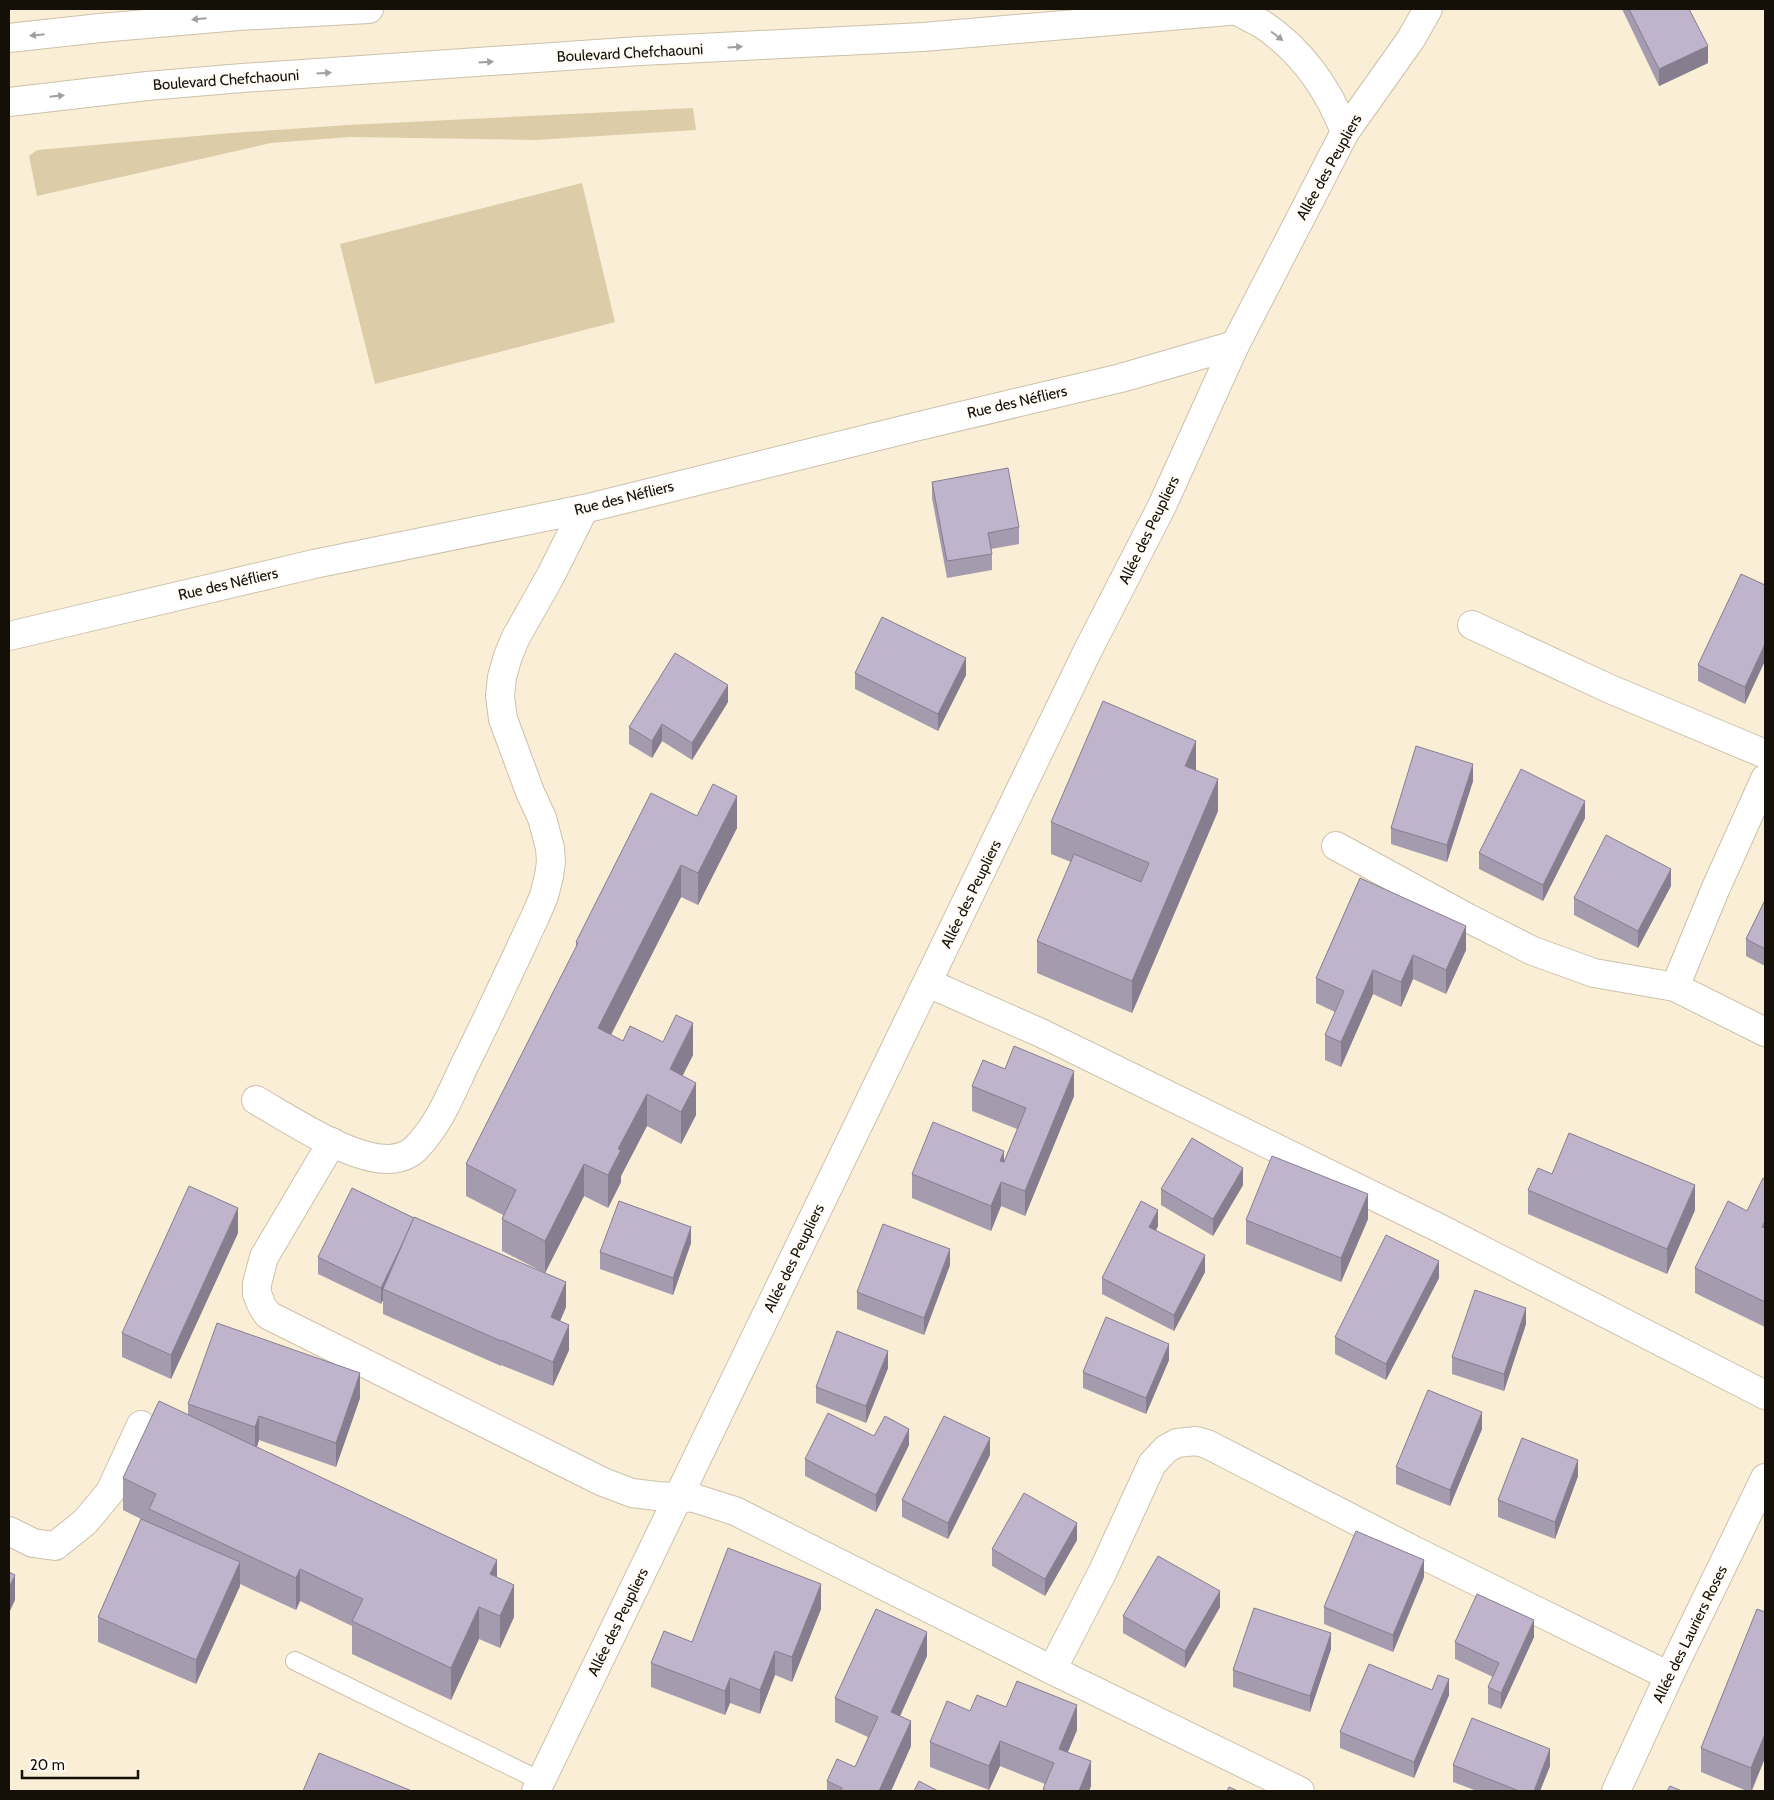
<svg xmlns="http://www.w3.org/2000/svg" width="1774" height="1800" font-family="Cabin,sans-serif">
<rect width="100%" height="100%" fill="#faeed6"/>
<g fill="#dccca8">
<polygon points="693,108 696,130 535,140 350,137 271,143 37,196 29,156 37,150 231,133 348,125"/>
<polygon points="582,183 615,322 375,384 340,244"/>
</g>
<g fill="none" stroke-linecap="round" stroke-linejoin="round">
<g stroke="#ccc1aa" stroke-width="20">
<polyline id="lane" points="295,1661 541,1781"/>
</g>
<g stroke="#ccc1aa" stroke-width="30">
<g id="street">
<path d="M1236 9C1243 15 1253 19 1262 24 1302 51 1328 88 1345 132"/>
<polyline points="1472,625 1610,689 1765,754"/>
<polyline points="9,636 314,564 584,509 919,426 1121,378 1235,345"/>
<polyline points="1336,846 1468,918 1533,951 1594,973 1675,987 1765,1032"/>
<polyline points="928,983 1041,1033 1437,1227 1765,1395"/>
<polyline points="1675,987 1715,890 1765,779"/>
<path d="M256 1100C291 1120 350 1160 390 1159 401 1158 410 1155 417 1147 440 1123 452 1091 466 1062 490 1014 512 966 535 917L544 896 549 876 551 862 550 848 542 818 530 792 503 719 500 696 502 677 508 656 516 637 551 575 584 509"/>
<polyline points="332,1142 264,1257 257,1284 257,1294 262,1306 268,1315 603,1482 632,1493 657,1496 694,1498 735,1511 1052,1670 1300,1791"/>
<polyline points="9,1531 33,1543 55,1546 85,1522 110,1492 141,1425"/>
<polyline points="1052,1670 1103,1571 1152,1464 1166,1449 1177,1443 1196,1441 1207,1444 1413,1550 1669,1676"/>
<polyline points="536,1791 1087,652 1162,506 1235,345 1345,132 1411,39 1428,9"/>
<polyline points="1616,1791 1669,1676 1765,1478"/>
</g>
</g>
<g stroke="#ccc1aa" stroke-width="30">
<g id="secondary">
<polyline points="9,38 100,28 238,16 369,9"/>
<polyline points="9,102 147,86 242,78 640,51 923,37 1252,9"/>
</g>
</g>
<use href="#lane" stroke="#fff" stroke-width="18"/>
<use href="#street" stroke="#fff" stroke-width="28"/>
<use href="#secondary" stroke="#fff" stroke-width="28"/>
</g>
<g fill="#a49baf">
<polygon points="1622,9 1689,9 1708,63 1659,86"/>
<polygon points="932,482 1019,527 1019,544 991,549 992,554 992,570 947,578 932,498"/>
<polygon points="1765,585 1745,704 1698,681 1698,665"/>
<polygon points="855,673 966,675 938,731 855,689"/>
<polygon points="728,702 692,760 662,741 652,758 629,744 629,727"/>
<polygon points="1196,770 1218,811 1132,1013 1037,973 1037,941 1071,862 1051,854 1051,822"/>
<polygon points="1473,781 1447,862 1391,844 1391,828"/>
<polygon points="697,816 737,828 698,905 681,897 611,1035 623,1041 663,1042 693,1055 682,1076 696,1115 681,1144 647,1126 621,1176 621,1182 608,1208 584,1196 545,1273 502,1251 502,1219 503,1215 466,1196 466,1164 576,948 576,942"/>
<polygon points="1585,818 1543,901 1479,869 1479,853"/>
<polygon points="1360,878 1466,950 1446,994 1413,979 1401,1007 1373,994 1341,1067 1325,1060 1325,1035 1335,1012 1316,1003 1316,978"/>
<polygon points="1671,886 1638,948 1574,915 1574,898"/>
<polygon points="1765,900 1765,966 1746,956 1746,939"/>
<polygon points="972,1086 1074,1096 1025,1216 1001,1206 991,1231 912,1198 912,1174 1004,1161 1017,1129 972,1111"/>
<polygon points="1552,1174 1695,1210 1667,1274 1528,1214 1528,1190"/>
<polygon points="1765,1179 1765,1327 1695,1293 1695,1268 1747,1211"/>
<polygon points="1243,1185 1213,1236 1161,1205 1161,1189"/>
<polygon points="1368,1219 1341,1282 1246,1244 1246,1220"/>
<polygon points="1158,1226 1156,1230 1205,1272 1174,1331 1102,1294 1102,1278"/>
<polygon points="238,1233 171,1379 122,1357 122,1333"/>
<polygon points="691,1243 673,1295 600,1269 600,1252"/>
<polygon points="318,1257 566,1307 560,1321 569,1350 553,1386 501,1365 501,1366 383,1314 383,1300 381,1304 318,1274"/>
<polygon points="950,1265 924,1335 857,1309 857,1292"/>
<polygon points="1439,1278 1386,1380 1335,1354 1335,1337"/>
<polygon points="1526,1324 1504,1391 1452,1374 1452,1357"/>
<polygon points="1169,1360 1146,1414 1083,1388 1083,1372"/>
<polygon points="888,1368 866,1423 816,1403 816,1387"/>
<polygon points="360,1398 336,1467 259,1440 257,1447 497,1577 514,1617 500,1648 479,1639 451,1700 352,1654 352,1626 300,1601 296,1610 240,1584 240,1586 196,1684 98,1642 98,1617 141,1519 123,1510 123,1478 188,1415 188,1404"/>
<polygon points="1482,1429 1450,1506 1396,1484 1396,1467"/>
<polygon points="909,1445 876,1512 805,1476 805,1459"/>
<polygon points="990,1455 948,1539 902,1517 902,1500"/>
<polygon points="1578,1476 1555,1539 1498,1517 1498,1500"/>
<polygon points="1077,1540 1045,1596 992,1566 992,1549"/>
<polygon points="1424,1577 1393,1652 1324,1624 1324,1607"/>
<polygon points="1220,1607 1185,1668 1123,1633 1123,1616"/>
<polygon points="821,1609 792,1682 775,1675 760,1714 730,1703 725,1715 651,1687 651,1663 692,1642"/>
<polygon points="1765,1612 1765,1758 1752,1791 1747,1791 1701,1772 1701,1748"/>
<polygon points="1534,1637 1501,1709 1488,1704 1488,1687 1493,1677 1455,1659 1455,1642"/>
<polygon points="1331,1649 1310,1712 1233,1687 1233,1670"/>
<polygon points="927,1656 900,1716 911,1746 891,1791 827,1791 827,1781 855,1767 868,1737 835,1722 835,1698"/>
<polygon points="1432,1690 1449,1695 1414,1778 1340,1748 1340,1732"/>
<polygon points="1006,1707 1077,1730 1068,1752 1091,1786 1089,1791 1043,1791 1045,1784 1000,1766 989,1790 930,1767 930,1742 970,1711"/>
<polygon points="1453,1765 1550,1766 1540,1791 1477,1791 1453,1782"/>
</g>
<g fill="#867e8e">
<polygon points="1708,46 1708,63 1659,86 1659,69"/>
<polygon points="1765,644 1765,661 1745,704 1745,687"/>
<polygon points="966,658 966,675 938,731 938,714"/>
<polygon points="728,685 728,702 692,760 692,743"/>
<polygon points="662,724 662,741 652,758 652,741"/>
<polygon points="1196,741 1196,773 1185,766"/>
<polygon points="1473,764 1473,781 1447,862 1447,845"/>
<polygon points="1218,779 1218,811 1132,1013 1132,981"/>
<polygon points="737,796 737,828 698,905 698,873"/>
<polygon points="1585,801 1585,818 1543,901 1543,885"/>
<polygon points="681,865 681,897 598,1060 598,1028"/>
<polygon points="1671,869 1671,886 1638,948 1638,931"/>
<polygon points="1466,926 1466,950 1446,994 1446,970"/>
<polygon points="1413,955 1413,979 1401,1007 1401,982"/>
<polygon points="1373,970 1373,994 1341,1067 1341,1042"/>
<polygon points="693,1023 693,1055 670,1101 670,1069"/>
<polygon points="1074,1071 1074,1096 1025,1216 1025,1191"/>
<polygon points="696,1083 696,1115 681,1144 681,1112"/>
<polygon points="647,1094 647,1126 621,1176 621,1182 608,1208 608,1175 618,1149"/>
<polygon points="1004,1151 1004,1175 1001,1183 1001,1206 991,1231 991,1206 1000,1161"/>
<polygon points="584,1164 584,1196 545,1273 545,1241"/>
<polygon points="1243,1168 1243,1185 1213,1236 1213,1219"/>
<polygon points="1695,1185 1695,1210 1667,1274 1667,1249"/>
<polygon points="1368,1194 1368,1219 1341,1282 1341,1258"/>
<polygon points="238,1208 238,1233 171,1379 171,1355"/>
<polygon points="1158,1210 1158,1226 1149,1244 1149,1227"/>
<polygon points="415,1218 383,1289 383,1300 381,1304 381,1288"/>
<polygon points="691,1227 691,1243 673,1295 673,1278"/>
<polygon points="950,1249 950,1265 924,1335 924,1318"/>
<polygon points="1205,1255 1205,1272 1174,1331 1174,1315"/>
<polygon points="1439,1261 1439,1278 1386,1380 1386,1364"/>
<polygon points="566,1282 566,1307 551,1342 551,1317"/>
<polygon points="1526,1308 1526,1324 1504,1391 1504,1374"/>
<polygon points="569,1325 569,1350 553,1386 553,1362"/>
<polygon points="1169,1344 1169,1360 1146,1414 1146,1398"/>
<polygon points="888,1351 888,1368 866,1423 866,1406"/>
<polygon points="360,1373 360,1398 336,1467 336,1443"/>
<polygon points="1482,1412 1482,1429 1450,1506 1450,1490"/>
<polygon points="259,1416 259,1440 255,1452 255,1427"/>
<polygon points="909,1429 909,1445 876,1512 876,1495"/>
<polygon points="990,1438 990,1455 948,1539 948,1523"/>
<polygon points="1578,1460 1578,1476 1555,1539 1555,1522"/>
<polygon points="1077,1523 1077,1540 1045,1596 1045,1579"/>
<polygon points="497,1560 497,1592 490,1574"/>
<polygon points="1424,1560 1424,1577 1393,1652 1393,1635"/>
<polygon points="240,1562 240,1586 196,1684 196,1660"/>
<polygon points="300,1569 300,1601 296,1610 296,1578"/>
<polygon points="15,1575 15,1600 9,1613 9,1588"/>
<polygon points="821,1584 821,1609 792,1682 792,1657"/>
<polygon points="514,1585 514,1617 500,1648 500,1616"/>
<polygon points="1220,1591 1220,1607 1185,1668 1185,1651"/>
<polygon points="479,1607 479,1639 451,1700 451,1668"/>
<polygon points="1534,1620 1534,1637 1501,1709 1501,1693"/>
<polygon points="927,1632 927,1656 891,1736 891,1712"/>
<polygon points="1331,1633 1331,1649 1310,1712 1310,1696"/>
<polygon points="775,1651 775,1675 760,1714 760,1690"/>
<polygon points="730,1678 730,1703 725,1715 725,1691"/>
<polygon points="1449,1679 1449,1695 1414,1778 1414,1762"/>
<polygon points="1077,1705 1077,1730 1059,1773 1059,1749"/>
<polygon points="911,1721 911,1746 891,1791 879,1791"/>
<polygon points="1765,1734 1765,1758 1751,1791 1751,1768"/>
<polygon points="1000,1741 1000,1766 989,1790 989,1766"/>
<polygon points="1550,1749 1550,1766 1540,1791 1534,1791"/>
<polygon points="1091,1761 1091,1786 1089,1791 1079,1791"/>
</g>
<g fill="#bfb4cb" stroke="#867e8e">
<polygon points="1629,9 1689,9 1708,46 1659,69"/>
<polygon points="1008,468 1019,527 988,533 992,554 947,561 932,482"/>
<polygon points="1741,574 1765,585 1765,644 1745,687 1698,665"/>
<polygon points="882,617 966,658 938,714 855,673"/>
<polygon points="675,653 728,685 692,743 662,724 652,741 629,727"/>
<polygon points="1103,701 1196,741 1185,766 1218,779 1132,981 1037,941 1074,854 1141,882 1149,863 1051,822"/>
<polygon points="1416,746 1473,764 1447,845 1391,828"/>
<polygon points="1521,769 1585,801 1543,885 1479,853"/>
<polygon points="713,784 737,796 698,873 681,865 598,1028 623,1041 630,1026 663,1042 676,1015 693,1023 670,1069 696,1083 681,1112 647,1094 618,1149 621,1150 608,1175 584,1164 545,1241 502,1219 516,1190 466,1164 578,943 576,942 651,793 697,816"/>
<polygon points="1606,835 1671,869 1638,931 1574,898"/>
<polygon points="1360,878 1466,926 1446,970 1413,955 1401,982 1373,970 1341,1042 1325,1035 1344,991 1316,978"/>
<polygon points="1765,900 1765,949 1746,939"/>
<polygon points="1014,1046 1074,1071 1025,1191 1001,1182 991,1206 912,1174 933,1122 1004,1151 1000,1161 1004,1162 1026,1108 972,1086 983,1060 1005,1069"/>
<polygon points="1569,1133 1695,1185 1667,1249 1528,1190 1538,1168 1552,1174"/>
<polygon points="1192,1138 1243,1168 1213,1219 1161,1189"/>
<polygon points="1272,1156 1368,1194 1341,1258 1246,1220"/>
<polygon points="1763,1178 1765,1179 1765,1221 1762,1227 1765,1228 1765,1302 1695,1268 1728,1201 1747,1211"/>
<polygon points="189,1186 238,1208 171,1355 122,1333"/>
<polygon points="352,1188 414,1218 404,1240 381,1288 318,1257"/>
<polygon points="619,1201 691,1227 673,1278 600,1252"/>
<polygon points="1141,1201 1158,1210 1149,1227 1205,1255 1174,1315 1102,1278"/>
<polygon points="414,1217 566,1282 551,1317 569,1325 553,1362 501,1340 501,1341 383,1289"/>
<polygon points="883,1224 950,1249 924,1318 857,1292"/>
<polygon points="1386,1235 1439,1261 1386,1364 1335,1337"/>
<polygon points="1475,1290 1526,1308 1504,1374 1452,1357"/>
<polygon points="1106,1317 1169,1344 1146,1398 1083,1372"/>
<polygon points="217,1323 360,1373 336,1443 259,1416 255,1427 188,1404"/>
<polygon points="837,1331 888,1351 866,1406 816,1387"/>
<polygon points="1428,1390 1482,1412 1450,1490 1396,1467"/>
<polygon points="159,1401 497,1560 490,1574 514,1585 500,1616 479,1607 451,1668 352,1621 363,1599 300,1569 296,1578 149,1509 156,1494 123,1478"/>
<polygon points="828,1413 874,1436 885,1416 909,1429 876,1495 805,1459"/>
<polygon points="944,1416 990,1438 948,1523 902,1500"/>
<polygon points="1522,1438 1578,1460 1555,1522 1498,1500"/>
<polygon points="1024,1493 1077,1523 1045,1579 992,1549"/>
<polygon points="141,1519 240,1562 196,1660 98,1617"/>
<polygon points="1356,1531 1424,1560 1393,1635 1324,1607"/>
<polygon points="728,1548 821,1584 792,1657 775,1651 760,1690 730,1678 725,1691 651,1663 664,1631 692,1642"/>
<polygon points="1158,1556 1220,1591 1185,1651 1123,1616"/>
<polygon points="9,1572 15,1575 9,1588"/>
<polygon points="1477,1594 1534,1620 1501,1693 1488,1687 1499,1663 1455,1642"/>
<polygon points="1254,1608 1331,1633 1310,1696 1233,1670"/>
<polygon points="876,1609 927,1632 891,1712 911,1721 879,1791 841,1791 842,1788 827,1781 837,1759 855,1767 878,1717 835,1698"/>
<polygon points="1757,1609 1765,1612 1765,1734 1751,1768 1701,1748"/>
<polygon points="1369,1664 1432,1690 1438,1675 1449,1679 1414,1762 1340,1732"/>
<polygon points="1017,1681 1077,1705 1059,1749 1091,1761 1079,1791 1047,1791 1043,1789 1054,1763 1000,1741 989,1766 930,1742 947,1701 970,1711 977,1695 1006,1707"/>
<polygon points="1472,1718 1550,1749 1534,1791 1519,1791 1453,1765"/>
<polygon points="319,1753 412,1791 303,1791"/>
<polygon points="919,1781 938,1791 914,1791"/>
<polygon points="1670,1786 1682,1791 1667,1791"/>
<polygon points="1229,1787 1238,1791 1227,1791"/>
</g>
<defs><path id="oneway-solid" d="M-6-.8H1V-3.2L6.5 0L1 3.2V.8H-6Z" transform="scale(1.25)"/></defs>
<g fill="#a19f9c">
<use href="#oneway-solid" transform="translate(199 19) rotate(175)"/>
<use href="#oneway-solid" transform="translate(37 35) rotate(174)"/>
<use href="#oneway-solid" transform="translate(1277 36) rotate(37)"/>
<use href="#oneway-solid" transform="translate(735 47) rotate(-3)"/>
<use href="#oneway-solid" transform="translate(486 62) rotate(-4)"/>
<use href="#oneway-solid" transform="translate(324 73) rotate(-3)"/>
<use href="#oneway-solid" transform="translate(57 96) rotate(-6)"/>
</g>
<g text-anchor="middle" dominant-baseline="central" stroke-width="5" stroke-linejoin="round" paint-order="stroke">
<g font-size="15" fill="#141008" stroke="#fffcf7">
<text transform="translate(630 53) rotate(-3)">Boulevard Chefchaouni</text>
<text transform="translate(226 80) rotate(-4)">Boulevard Chefchaouni</text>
<text transform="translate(1329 167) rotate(-61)">Allée des Peupliers</text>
<text transform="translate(1017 402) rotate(-13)">Rue des Néfliers</text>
<text transform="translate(624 498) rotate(-14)">Rue des Néfliers</text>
<text transform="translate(1149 530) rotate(-64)">Allée des Peupliers</text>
<text transform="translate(228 584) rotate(-13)">Rue des Néfliers</text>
<text transform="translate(971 894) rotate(-64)">Allée des Peupliers</text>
<text transform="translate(794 1258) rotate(-64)">Allée des Peupliers</text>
<text transform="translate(618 1622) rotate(-64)">Allée des Peupliers</text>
<text transform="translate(1690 1634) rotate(-64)">Allée des Lauriers Roses</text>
</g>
</g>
<rect width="1774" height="1800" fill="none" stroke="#141008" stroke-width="20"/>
<path d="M22 1770v8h116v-8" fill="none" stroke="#141008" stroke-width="2.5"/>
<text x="30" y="1770" font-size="15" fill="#141008" stroke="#fffcf7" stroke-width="4" paint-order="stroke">20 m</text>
</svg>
